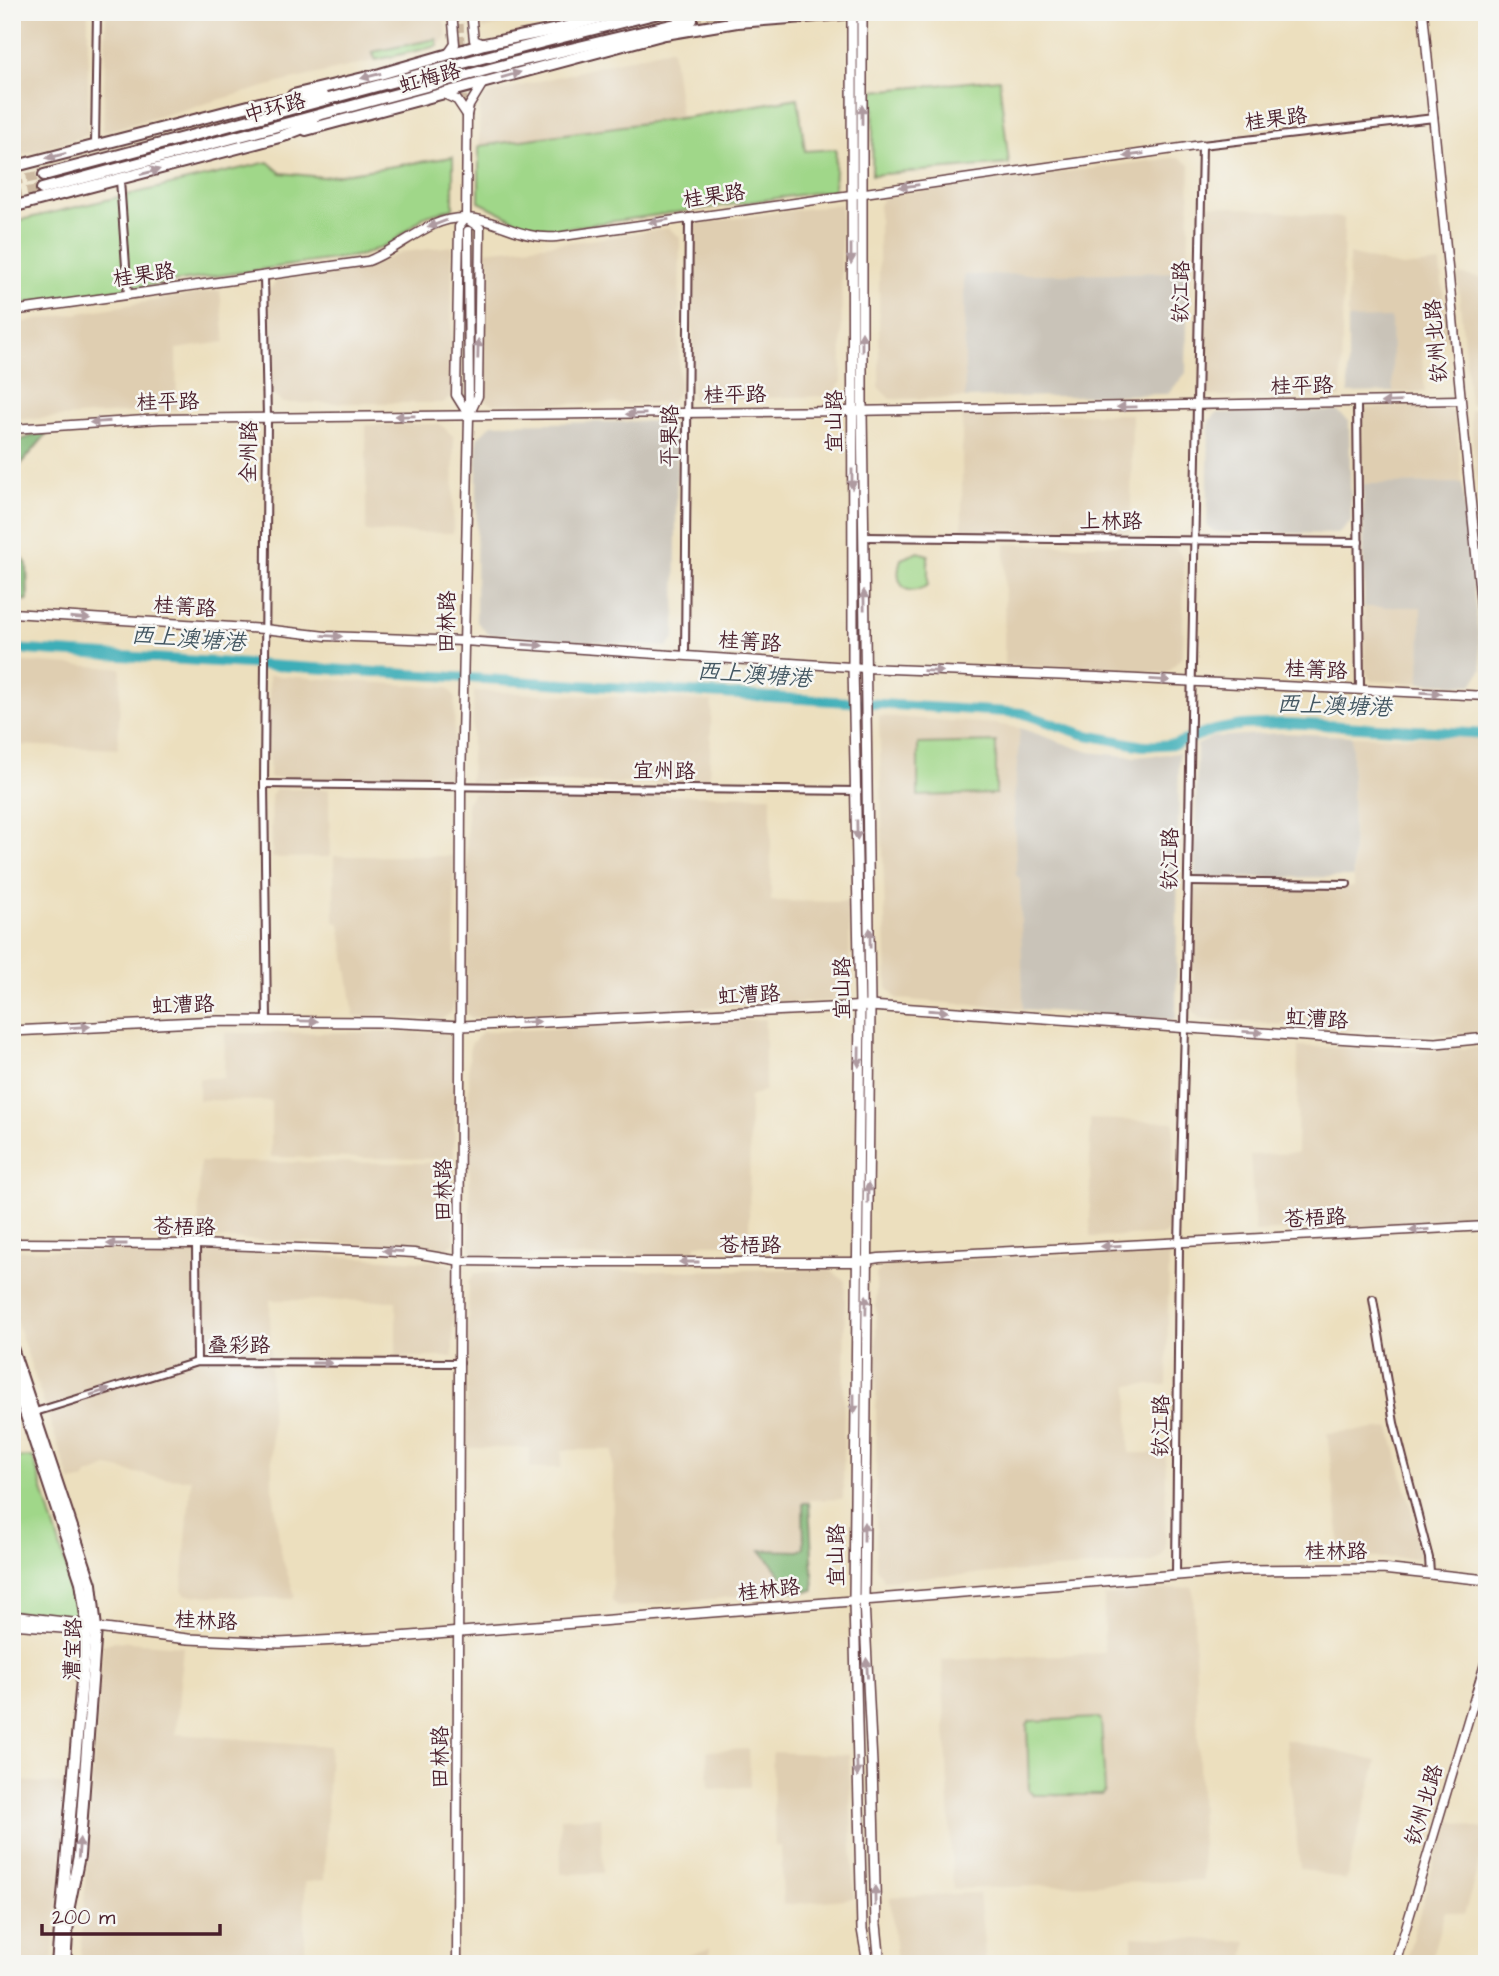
<svg xmlns="http://www.w3.org/2000/svg" width="1499" height="1976" font-family="'Architects Daughter','LXGW WenKai TC',sans-serif">
<rect width="100%" height="100%" fill="#f6f6f2"/>
<filter id="ink" filterUnits="userSpaceOnUse"><feTurbulence type="fractalNoise" baseFrequency=".0143" numOctaves="2"/><feDisplacementMap in="SourceGraphic" scale="14" xChannelSelector="R" yChannelSelector="G"/><feConvolveMatrix kernelMatrix="1 2 1 2 8 2 1 2 1" color-interpolation-filters="sRGB"/></filter>
<filter id="wash" filterUnits="userSpaceOnUse"><feTurbulence type="fractalNoise" baseFrequency=".00686" numOctaves="4" result="noise"/><feDisplacementMap in="SourceGraphic" scale="28" xChannelSelector="R" yChannelSelector="G"/><feGaussianBlur stdDeviation="1.57" result="paint"/><feColorMatrix in="noise" values="0 0 0 0 0 0 0 0 0 0 0 0 0 0 0 0 0 1.4 0 .05"/><feComposite in="paint" operator="in"/></filter>
<g filter="url(#wash)">
<rect width="100%" height="100%" fill="#ecdfbe"/>
<g fill="#dfceb1">
<polygon points="12,12 88,12 88,135 12,158"/>
<polygon points="106,12 443,12 447,36 438,46 283,82 103,132"/>
<polygon points="480,12 554,12 483,29"/>
<polygon points="672,48 681,117 479,146 480,105 483,99 488,94"/>
<polygon points="1179,157 1190,165 1188,272 964,275 965,398 890,399 879,388 879,205 884,196"/>
<polygon points="841,204 842,382 831,396 692,400 694,224"/>
<polygon points="1203,204 1344,218 1341,398 1199,396"/>
<polygon points="669,228 680,237 679,391 670,403 494,404 487,402 483,395 483,251 590,240"/>
<polygon points="452,246 451,397 443,403 283,403 271,394 269,290 277,280 367,267 403,252"/>
<polygon points="1349,254 1402,267 1440,263 1448,339 1421,341 1425,392 1393,392 1391,319 1348,319"/>
<polygon points="1457,274 1487,279 1487,403 1470,405"/>
<polygon points="220,290 225,342 176,349 177,409 34,419 12,418 12,324"/>
<polygon points="1405,406 1443,406 1455,414 1462,483 1363,484 1363,414 1367,408"/>
<polygon points="1487,409 1487,579 1470,410"/>
<polygon points="962,414 1132,414 1131,532 962,530"/>
<polygon points="440,424 454,437 453,533 366,532 366,425"/>
<polygon points="1005,544 1175,546 1184,560 1183,656 1167,673 1004,665"/>
<polygon points="1421,606 1420,683 1371,681 1365,671 1364,607"/>
<polygon points="12,661 121,668 118,749 12,745"/>
<polygon points="269,675 448,688 455,696 453,780 269,778"/>
<polygon points="474,691 712,701 709,784 470,782"/>
<polygon points="879,716 995,724 1020,728 1014,799 1016,875 1020,880 1023,1009 897,999 887,988"/>
<polygon points="1352,736 1484,738 1487,773 1487,1031 1471,1034 1420,1034 1355,1030 1200,1019 1193,1011 1194,888 1354,887"/>
<polygon points="276,789 329,789 330,857 272,858 271,795"/>
<polygon points="473,793 771,796 771,901 849,902 850,985 837,1001 471,1018 466,1013 467,802"/>
<polygon points="334,856 454,856 455,1000 451,1013 442,1019 354,1016 340,923 334,922"/>
<polygon points="765,1019 765,1090 750,1097 749,1244 696,1244 695,1257 477,1256 472,1252 470,1245 469,1051 471,1044 482,1032"/>
<polygon points="439,1032 451,1037 456,1049 454,1159 271,1157 271,1101 199,1100 199,1078 224,1078 225,1033"/>
<polygon points="1298,1046 1415,1051 1487,1047 1487,1221 1255,1232 1250,1155 1297,1153"/>
<polygon points="1090,1119 1174,1122 1172,1223 1165,1235 1090,1237"/>
<polygon points="200,1162 454,1163 454,1242 445,1251 407,1246 198,1238"/>
<polygon points="12,1250 268,1252 437,1262 453,1266 453,1357 396,1357 396,1301 270,1300 272,1482 281,1555 295,1595 293,1599 185,1595 182,1589 191,1479 159,1478 108,1467 87,1475 84,1481 70,1481 12,1309"/>
<polygon points="1169,1251 1167,1385 1129,1385 1129,1453 1166,1453 1165,1550 1162,1556 1151,1563 884,1580 876,1568 876,1274 887,1263"/>
<polygon points="829,1269 845,1281 843,1499 809,1500 814,1590 619,1607 612,1601 613,1450 562,1450 561,1468 530,1468 530,1448 466,1448 469,1282 475,1273"/>
<polygon points="1390,1428 1424,1558 1342,1558 1327,1433"/>
<polygon points="1193,1587 1203,1880 953,1889 942,1660 1104,1653 1104,1596"/>
<polygon points="115,1641 183,1646 176,1734 330,1746 324,1880 305,1882 305,1964 80,1964 93,1761 103,1645"/>
<polygon points="1285,1739 1377,1761 1346,1880 1300,1868"/>
<polygon points="749,1749 750,1787 709,1789 707,1751"/>
<polygon points="772,1752 849,1755 854,1898 783,1905 781,1846 775,1846"/>
<polygon points="12,1780 69,1785 52,1964 12,1964"/>
<polygon points="601,1817 603,1873 561,1874 560,1818"/>
<polygon points="1446,1820 1487,1830 1487,1837 1464,1915 1445,1911 1431,1959 1446,1964 1405,1964"/>
<polygon points="979,1893 986,1964 897,1964 890,1897"/>
<polygon points="1132,1936 1198,1939 1247,1942 1243,1964 1132,1964"/>
<polygon points="710,1948 710,1964 664,1964"/>
</g>
<g fill="#c9c3b8">
<polygon points="1188,272 1186,373 1168,394 965,398 964,275"/>
<polygon points="1391,318 1393,392 1348,393 1348,319"/>
<polygon points="1337,411 1349,421 1351,521 1338,534 1215,532 1207,525 1209,421 1217,413"/>
<polygon points="668,421 677,429 675,637 667,647 488,634 476,621 477,438 492,424"/>
<polygon points="1462,483 1482,669 1472,685 1420,683 1421,607 1364,607 1363,484"/>
<polygon points="1020,728 1089,752 1135,757 1179,753 1176,1020 1023,1009 1020,880 1016,875 1014,799"/>
<polygon points="1283,733 1352,736 1353,877 1195,878 1197,745 1213,737"/>
</g>
<g fill="#a0d789" stroke="#757b5a" stroke-width="2">
<polygon points="436,39 438,46 376,60 372,52"/>
<polygon points="999,79 1009,164 872,175 874,91"/>
<polygon points="798,98 805,151 836,149 834,190 552,230 522,223 479,202 479,146 695,116"/>
<polygon points="453,157 453,208 424,217 391,243 362,255 12,305 12,222 268,162 281,173 323,177"/>
<path d="M918 552 928 555V585C903 600 894 581 901 559Z"/>
<polygon points="996,742 996,794 918,796 918,744"/>
<polygon points="33,1457 80,1612 73,1618 12,1612 12,1458"/>
<polygon points="1099,1718 1101,1720 1105,1791 1101,1795 1033,1795 1029,1791 1027,1725 1030,1721"/>
</g>
<g fill="#80b875" stroke="#656c50" stroke-width="2">
<polygon points="50,430 12,475 12,443"/>
<polygon points="12,485 17,550 27,564 28,600 18,601 12,598"/>
<polygon points="803,1503 809,1503 814,1590 794,1592 761,1550 799,1551 804,1548"/>
</g>
<g fill="none" stroke-linecap="round" stroke-linejoin="round">
<polyline stroke="#3daeb8" stroke-width="10" points="12,649 1022,713 1082,734 1143,746 1175,744 1214,730 1242,725 1287,723 1487,734"/>
</g>
</g>
<g filter="url(#ink)">
<g fill="none" stroke-linecap="round" stroke-linejoin="round">
<polyline stroke="#ccb9a1" stroke-width="8" stroke-dasharray="8 4" stroke-linecap="butt" points="459,12 464,112"/>
<g stroke="#ccb9a1" stroke-width="10" stroke-dasharray="10 5" stroke-linecap="butt">
<polyline points="692,20 751,12"/>
<polyline points="12,181 44,175"/>
<polyline points="12,195 42,189"/>
</g>
<g stroke="#623c41" stroke-width="10">
<g id="minor">
<polyline points="95,146 97,12"/>
<polyline points="120,180 128,295"/>
<polyline points="264,276 267,418 264,784 267,1021"/>
<polyline points="1357,403 1360,690"/>
<polyline points="864,537 1359,542"/>
<polyline points="685,655 689,217"/>
<polyline points="264,784 858,791"/>
<polyline points="1188,882 1347,884"/>
<polyline points="196,1244 197,1362"/>
<polyline points="1373,1299 1394,1423 1429,1558 1430,1574"/>
<polyline points="32,1413 197,1362 460,1363"/>
<polyline points="1176,1574 1179,1243 1185,1028 1202,145 1434,118"/>
</g>
</g>
<g stroke="#623c41" stroke-width="11">
<g id="tertiary">
<polyline points="471,12 474,40 484,44"/>
<polyline points="1423,12 1487,666"/>
<polyline points="448,54 455,44 452,12"/>
<polyline points="444,94 457,100 467,115 469,106 483,83"/>
<polyline points="467,115 466,218 459,227 456,395 469,416"/>
<polyline points="468,220 480,228 478,396 470,413"/>
<path d="M12 311 368 261C401 249 429 216 466 218 499 219 520 240 556 237L1202 145"/>
<polyline points="12,429 160,419 851,411 1459,400"/>
<polyline points="12,613 264,629 326,636 464,641 865,668 1098,677 1487,696"/>
<polyline points="12,1243 196,1244 381,1251 414,1253 461,1261 541,1262 855,1262 879,1258 1487,1226"/>
<polyline points="457,1964 461,785 469,416 468,231"/>
<polyline points="1395,1964 1487,1657"/>
</g>
</g>
<g stroke="#623c41" stroke-width="12">
<g id="secondary">
<polyline points="852,12 853,666 860,1007 854,1601 862,1929 868,1964"/>
<polyline points="862,12 862,411 870,1006 864,1601 872,1764 876,1924 880,1964"/>
<polyline points="12,1031 218,1021 379,1022 462,1026 870,1006 1365,1040 1436,1043 1487,1038"/>
<polyline points="12,1616 90,1625"/>
<polyline points="12,1624 87,1630 96,1628 188,1639 279,1643 398,1637 1240,1570 1382,1569 1487,1580"/>
</g>
</g>
<g stroke="#623c41" stroke-width="14">
<g id="primary">
<polyline points="293,95 380,74 484,44 558,29 620,12"/>
<polyline points="306,130 665,34 737,22 871,12"/>
<polyline points="12,167 264,102"/>
<polyline points="12,207 287,135"/>
<polyline points="12,1348 91,1584 96,1628 79,1856 69,1906 65,1964"/>
<polyline points="12,1373 81,1582 87,1623 57,1964"/>
</g>
</g>
<g stroke="#623c41" stroke-width="14">
<g id="trunk">
<polyline points="256,104 322,95"/>
<polyline points="280,137 313,124"/>
<path d="M44 175C251 121 456 62 663 12"/>
<polyline points="42,189 516,62 692,20"/>
</g>
</g>
<use href="#minor" stroke="#fff" stroke-width="6"/>
<use href="#tertiary" stroke="#fff" stroke-width="8"/>
<use href="#secondary" stroke="#fff" stroke-width="9"/>
<use href="#primary" stroke="#fff" stroke-width="10"/>
<use href="#trunk" stroke="#fff" stroke-width="10"/>
</g>
<defs><path id="oneway-solid" d="M-6-.8H1V-3.2L6.5 0L1 3.2V.8H-6Z" transform="scale(1.75)"/></defs>
<g fill="#ae9aa0">
<use href="#oneway-solid" transform="translate(511 75) rotate(-16)"/>
<use href="#oneway-solid" transform="translate(371 76) rotate(166)"/>
<use href="#oneway-solid" transform="translate(862 115) rotate(-90)"/>
<use href="#oneway-solid" transform="translate(1134 155) rotate(172)"/>
<use href="#oneway-solid" transform="translate(56 156) rotate(166)"/>
<use href="#oneway-solid" transform="translate(150 172) rotate(-15)"/>
<use href="#oneway-solid" transform="translate(909 186) rotate(172)"/>
<use href="#oneway-solid" transform="translate(659 221) rotate(171)"/>
<use href="#oneway-solid" transform="translate(437 224) rotate(159)"/>
<use href="#oneway-solid" transform="translate(851 254) rotate(90)"/>
<use href="#oneway-solid" transform="translate(862 342) rotate(-90)"/>
<use href="#oneway-solid" transform="translate(478 349) rotate(-89)"/>
<use href="#oneway-solid" transform="translate(1391 402) rotate(178)"/>
<use href="#oneway-solid" transform="translate(1127 407) rotate(179)"/>
<use href="#oneway-solid" transform="translate(636 414) rotate(179)"/>
<use href="#oneway-solid" transform="translate(405 416) rotate(179)"/>
<use href="#oneway-solid" transform="translate(100 422) rotate(176)"/>
<use href="#oneway-solid" transform="translate(852 479) rotate(90)"/>
<use href="#oneway-solid" transform="translate(864 600) rotate(-91)"/>
<use href="#oneway-solid" transform="translate(80 618) rotate(4)"/>
<use href="#oneway-solid" transform="translate(332 636) rotate(3)"/>
<use href="#oneway-solid" transform="translate(533 645) rotate(4)"/>
<use href="#oneway-solid" transform="translate(933 671) rotate(2)"/>
<use href="#oneway-solid" transform="translate(1160 680) rotate(3)"/>
<use href="#oneway-solid" transform="translate(1431 693) rotate(3)"/>
<use href="#oneway-solid" transform="translate(857 830) rotate(89)"/>
<use href="#oneway-solid" transform="translate(870 938) rotate(-91)"/>
<use href="#oneway-solid" transform="translate(938 1011) rotate(4)"/>
<use href="#oneway-solid" transform="translate(308 1021) rotate(1)"/>
<use href="#oneway-solid" transform="translate(530 1022) rotate(-3)"/>
<use href="#oneway-solid" transform="translate(80 1027) rotate(-3)"/>
<use href="#oneway-solid" transform="translate(1253 1032) rotate(3)"/>
<use href="#oneway-solid" transform="translate(859 1057) rotate(91)"/>
<use href="#oneway-solid" transform="translate(868 1193) rotate(-89)"/>
<use href="#oneway-solid" transform="translate(1419 1230) rotate(177)"/>
<use href="#oneway-solid" transform="translate(117 1244) rotate(-180)"/>
<use href="#oneway-solid" transform="translate(1111 1246) rotate(177)"/>
<use href="#oneway-solid" transform="translate(393 1251) rotate(-177)"/>
<use href="#oneway-solid" transform="translate(689 1262) rotate(180)"/>
<use href="#oneway-solid" transform="translate(866 1305) rotate(-89)"/>
<use href="#oneway-solid" transform="translate(322 1363)"/>
<use href="#oneway-solid" transform="translate(100 1392) rotate(-17)"/>
<use href="#oneway-solid" transform="translate(854 1404) rotate(90)"/>
<use href="#oneway-solid" transform="translate(864 1532) rotate(-90)"/>
<use href="#oneway-solid" transform="translate(867 1668) rotate(-93)"/>
<use href="#oneway-solid" transform="translate(857 1767) rotate(88)"/>
<use href="#oneway-solid" transform="translate(79 1848) rotate(-86)"/>
<use href="#oneway-solid" transform="translate(875 1896) rotate(-91)"/>
</g>
</g>
<g text-anchor="middle" dominant-baseline="central" stroke-width="5" stroke-linejoin="round" paint-order="stroke">
<g font-size="21" fill="#4a1f2b" stroke="#f6f6f2">
<text transform="translate(430 78) rotate(-15)">虹梅路</text>
<text transform="translate(275 108) rotate(-15)">中环路</text>
<text transform="translate(1276 119) rotate(-7)">桂果路</text>
<text transform="translate(714 196) rotate(-8)">桂果路</text>
<text transform="translate(144 275) rotate(-8)">桂果路</text>
<text transform="translate(1181 292) rotate(-89)">钦江路</text>
<text transform="translate(1436 341) rotate(-95)">钦州北路</text>
<text transform="translate(1302 386) rotate(-1)">桂平路</text>
<text transform="translate(735 395) rotate(-1)">桂平路</text>
<text transform="translate(168 402) rotate(-1)">桂平路</text>
<text transform="translate(834 421) rotate(-90)">宜山路</text>
<text transform="translate(670 436) rotate(-89)">平果路</text>
<text transform="translate(249 452) rotate(-89)">全州路</text>
<text x="1111" y="521">上林路</text>
<text transform="translate(185 607) rotate(4)">桂箐路</text>
<text transform="translate(447 622) rotate(-89)">田林路</text>
<text transform="translate(750 642) rotate(4)">桂箐路</text>
<text transform="translate(1316 670) rotate(3)">桂箐路</text>
<text transform="translate(664 771) rotate(1)">宜州路</text>
<text transform="translate(1170 859) rotate(-89)">钦江路</text>
<text transform="translate(842 988) rotate(-90)">宜山路</text>
<text transform="translate(749 995) rotate(-3)">虹漕路</text>
<text transform="translate(183 1005) rotate(-2)">虹漕路</text>
<text transform="translate(1317 1019) rotate(4)">虹漕路</text>
<text transform="translate(443 1190) rotate(-90)">田林路</text>
<text transform="translate(1315 1218) rotate(-3)">苍梧路</text>
<text transform="translate(184 1227) rotate(1)">苍梧路</text>
<text x="750" y="1245">苍梧路</text>
<text x="239" y="1345">叠彩路</text>
<text transform="translate(1161 1426) rotate(-89)">钦江路</text>
<text x="1336" y="1551">桂林路</text>
<text transform="translate(836 1555) rotate(-90)">宜山路</text>
<text transform="translate(769 1590) rotate(-6)">桂林路</text>
<text transform="translate(206 1621) rotate(3)">桂林路</text>
<text transform="translate(73 1649) rotate(-88)">漕宝路</text>
<text transform="translate(440 1757) rotate(-90)">田林路</text>
<text transform="translate(1424 1805) rotate(-73)">钦州北路</text>
</g>
<g font-size="23" font-style="italic" fill="#455863" stroke="#f6f6f2">
<text transform="translate(188 639) rotate(4)">西上澳塘港</text>
<text transform="translate(754 675) rotate(4)">西上澳塘港</text>
<text transform="translate(1334 706) rotate(2)">西上澳塘港</text>
</g>
</g>
<rect width="1499" height="1976" fill="none" stroke="#f6f6f2" stroke-width="42"/>
<path d="M42 1924v10h178v-10" fill="none" stroke="#4a1f2b" stroke-width="3.5"/>
<text x="52" y="1924" font-size="21" fill="#4a1f2b" stroke="#f6f6f2" stroke-width="5" paint-order="stroke">200 m</text>
</svg>
